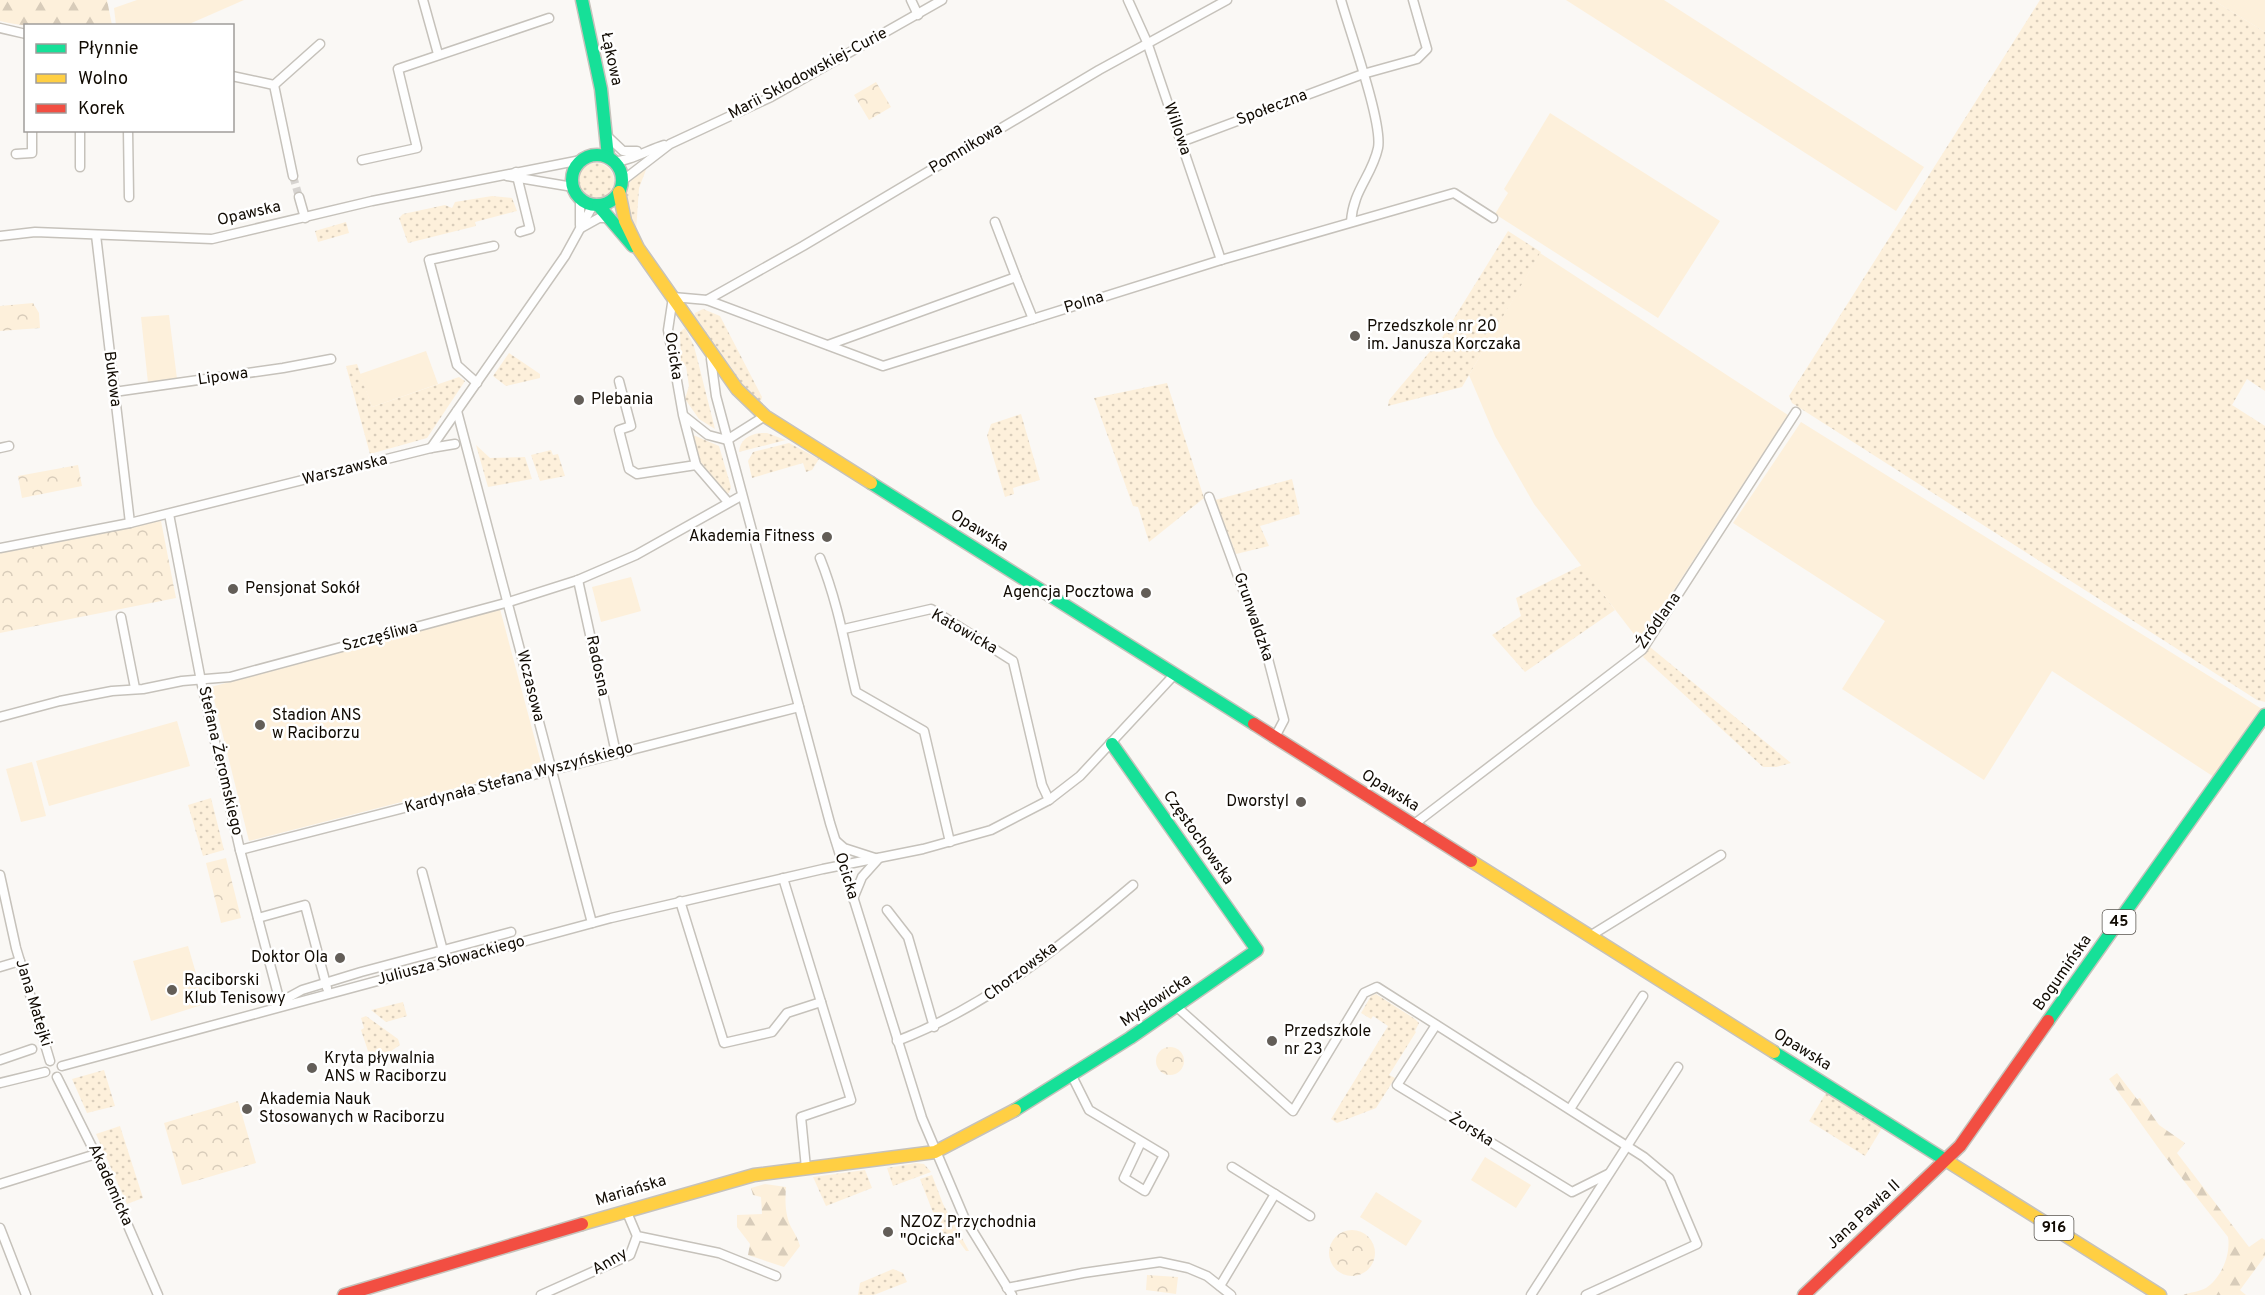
<svg xmlns="http://www.w3.org/2000/svg" width="2265" height="1295" font-family="Overpass,sans-serif">
<defs>
<pattern id="grass-dots" width="8" height="8" patternUnits="userSpaceOnUse" patternTransform="scale(1.5)"><rect width="8" height="8" fill="#fdf0db"/><path d="M2 2h.1M6 6h.1" fill="none" stroke="#d8ccba" stroke-width="1.8" stroke-linecap="round"/></pattern>
<pattern id="forest-firs" width="22" height="20" patternUnits="userSpaceOnUse" patternTransform="scale(1.5)"><rect width="22" height="20" fill="#fdf0db"/><path d="M5 1l3.5 6h-7zM16 11l3.5 6h-7z" fill="#d8ccba"/></pattern>
<pattern id="park-crowns" width="20" height="18" patternUnits="userSpaceOnUse" patternTransform="scale(1.5)"><rect width="20" height="18" fill="#fdf0db"/><path d="M2 6a3 3 0 1 1 6 0M12 15a3 3 0 1 1 6 0" fill="none" stroke="#d8ccba"/></pattern>
</defs>
<rect width="100%" height="100%" fill="#faf8f5"/>
<g fill="url(#grass-dots)">
<polygon points="2040,0 2213,0 2265,32 2265,391 2247,379 2232,405 2265,426 2265,702 2257,700 1792,403 1789,396"/>
<path d="M649 162 639 188 636 231C623 200 620 184 649 162Z"/>
<circle cx="596" cy="181" r="18"/>
<polygon points="492,196 512,198 517,211 475,222 476,226 408,243 399,218 403,214 445,205 452,208 455,202"/>
<polygon points="346,222 349,233 318,242 315,231"/>
<polygon points="1508,231 1541,252 1462,387 1388,406 1389,400 1443,336"/>
<polygon points="703,309 720,316 762,397 760,405 743,391 693,322 695,313"/>
<polygon points="685,328 694,346 715,429 699,419 685,399 689,386 686,366 681,363 680,332"/>
<polygon points="509,353 540,374 540,378 506,386 493,376"/>
<polygon points="357,364 372,407 459,377 465,381 427,438 370,454 346,366"/>
<polygon points="1167,383 1204,498 1149,542 1138,507 1133,506 1094,398"/>
<polygon points="1021,414 1040,480 1013,488 1014,494 1005,497 987,436 991,424"/>
<path d="M767 433 786 440 739 452C740 437 754 432 767 433Z"/>
<polygon points="691,434 719,446 731,487 729,493 726,494 699,460"/>
<polygon points="789,443 819,459 812,470 806,472 803,463 752,478 748,461 753,452"/>
<polygon points="476,445 490,458 525,457 532,479 488,487"/>
<polygon points="551,450 553,455 558,454 565,476 540,481 531,455"/>
<polygon points="1292,479 1300,514 1260,526 1269,546 1236,554 1215,500"/>
<polygon points="1582,565 1615,610 1525,672 1492,635 1521,616 1516,598"/>
<polygon points="1650,647 1791,763 1776,767 1763,767 1643,657"/>
<polygon points="211,798 224,850 203,856 188,805"/>
<polygon points="1376,994 1415,1019 1419,1023 1415,1031 1416,1032 1389,1075 1395,1078 1376,1108 1337,1123 1331,1119 1388,1026 1373,1016 1371,1019 1361,1013 1371,996"/>
<polygon points="403,1002 407,1016 386,1022 371,1010"/>
<polygon points="366,1016 398,1039 400,1045 391,1051 370,1057 361,1030 364,1028 361,1018"/>
<polygon points="104,1070 115,1106 87,1113 72,1079"/>
<polygon points="1826,1093 1882,1128 1865,1156 1809,1121"/>
<polygon points="120,1126 143,1198 127,1204 96,1134"/>
<polygon points="916,1163 924,1164 931,1172 893,1186 887,1168"/>
<polygon points="865,1170 872,1188 826,1206 813,1177"/>
<polygon points="932,1175 943,1204 969,1251 966,1251 955,1236 947,1239 946,1246 920,1179"/>
<polygon points="893,1269 903,1273 907,1282 874,1295 858,1295 860,1283"/>
</g>
<g fill="url(#forest-firs)">
<path d="M0 0H107L112 25C74 26 35 30 0 21Z"/>
<path d="M2117 1073 2137 1099 2140 1098 2159 1125 2185 1143 2177 1153 2249 1247 2262 1238 2265 1240V1256L2240 1290 2246 1295H2183C2190 1292 2199 1292 2206 1288 2221 1278 2231 1255 2228 1237L2162 1153 2109 1079Z"/>
<path d="M765 1184 786 1187C785 1202 785 1214 791 1227 795 1234 798 1239 800 1246L784 1267 748 1255 750 1244 737 1227V1215L762 1214 761 1197 753 1195 751 1188Z"/>
</g>
<g fill="url(#park-crowns)">
<polygon points="876,82 891,107 869,120 854,95"/>
<polygon points="33,303 39,313 40,328 0,331 0,306"/>
<polygon points="78,465 82,486 22,498 18,476"/>
<polygon points="161,521 176,598 0,633 0,551"/>
<polygon points="226,858 241,918 221,923 206,863"/>
<circle cx="1170" cy="1061" r="14"/>
<polygon points="238,1101 256,1163 182,1185 164,1123"/>
<circle cx="1352" cy="1253" r="23"/>
<polygon points="1147,1275 1178,1277 1176,1294 1146,1290"/>
</g>
<g fill="#fdf0db">
<polygon points="137,0 244,0 187,25 116,25 114,8"/>
<polygon points="1566,0 1664,0 1924,167 1896,211"/>
<polygon points="2213,0 2265,0 2265,32"/>
<polygon points="1550,113 1720,221 1658,318 1495,214 1508,193 1504,189"/>
<polygon points="1540,253 1788,415 1640,642 1534,504 1495,436 1469,375"/>
<polygon points="169,315 177,379 148,383 141,317"/>
<polygon points="426,351 438,384 372,407 360,374"/>
<polygon points="1801,422 2262,709 2214,777 2052,671 1984,780 1842,689 1885,621 1733,523"/>
<polygon points="631,577 641,611 601,622 592,587"/>
<polygon points="500,609 542,766 249,841 211,687"/>
<polygon points="177,721 190,766 49,806 36,761"/>
<polygon points="32,762 46,816 21,822 6,769"/>
<polygon points="188,946 205,1004 151,1021 133,961"/>
<polygon points="1485,1157 1531,1185 1516,1208 1471,1180"/>
<polygon points="1376,1192 1422,1221 1406,1246 1360,1217"/>
</g>
<g fill="none" stroke-linecap="round" stroke-linejoin="round">
<polyline stroke="#d7d4d1" stroke-width="8" stroke-dasharray="8 4" stroke-linecap="butt" points="293,176 299,197"/>
<g stroke="#c6c2bb" stroke-width="11">
<g id="street">
<polyline points="423,0 438,54"/>
<polyline points="911,0 918,15"/>
<polyline points="1128,0 1147,42 1221,260"/>
<path d="M1341 0C1349 29 1383 123 1378 148 1372 176 1353 190 1351 222"/>
<polyline points="0,28 26,34"/>
<polyline points="232,76 274,85 293,176"/>
<polyline points="274,85 320,44"/>
<polyline points="80,130 80,167"/>
<polyline points="128,130 129,197"/>
<polyline points="606,135 623,151 637,151"/>
<polyline points="1181,142 1363,74 1417,59 1427,49 1413,0"/>
<polyline points="16,154 32,153 32,130"/>
<polyline points="362,160 417,148 398,69 549,18"/>
<path d="M613 161C626 163 650 149 664 145"/>
<polyline points="516,172 530,229 520,232"/>
<polyline points="507,176 573,187"/>
<polyline points="622,181 670,144 771,97 942,0"/>
<polyline points="299,197 305,218"/>
<polyline points="580,199 580,225"/>
<polyline points="995,222 1016,277"/>
<polyline points="581,228 599,218 607,218"/>
<polyline points="96,235 130,523"/>
<polyline points="0,236 35,232 212,239 372,201 581,160"/>
<polyline points="707,300 803,246 1099,70 1227,0"/>
<polyline points="828,345 1016,277 1033,319"/>
<polyline points="711,359 716,396 830,823 922,1118 964,1217 1012,1295"/>
<polyline points="619,381 631,426 619,430 629,469 637,474 696,465"/>
<polyline points="477,383 457,365 429,260 494,246"/>
<polyline points="114,392 283,368 331,359"/>
<polyline points="457,411 592,923"/>
<polyline points="684,416 708,435 727,440 765,416"/>
<polyline points="0,448 9,446"/>
<polyline points="431,448 565,256 593,205"/>
<polyline points="1209,497 1267,655 1284,720 1274,739"/>
<polyline points="728,502 696,465 683,415 668,330 673,297 707,300 883,366 1221,260 1454,193 1493,218"/>
<polyline points="169,514 201,681 240,850 281,1006"/>
<polyline points="0,548 130,523 431,448 455,444"/>
<path d="M820 558C838 603 845 646 856 692L924 731 950 842"/>
<polyline points="578,580 616,753"/>
<polyline points="121,617 135,688"/>
<polyline points="844,629 931,609 1013,661 1042,785 1049,800"/>
<polyline points="0,717 60,701 112,691 143,689 182,681 230,677 509,602 578,580 636,555 741,496"/>
<polyline points="1413,825 1642,650 1796,412"/>
<polyline points="836,841 844,848 875,858"/>
<polyline points="240,850 799,707"/>
<polyline points="422,872 446,962"/>
<polyline points="0,875 16,948 50,1061"/>
<polyline points="783,878 851,1100 801,1117 806,1168"/>
<polyline points="853,899 862,877 879,858"/>
<polyline points="680,901 724,1043 772,1032 787,1013 821,1002"/>
<polyline points="887,910 908,937 934,1027"/>
<polyline points="258,918 305,905 327,988"/>
<polyline points="1590,936 1721,855"/>
<polyline points="0,967 20,961"/>
<polyline points="280,1002 302,990 361,972 511,932"/>
<polyline points="1178,1008 1293,1111 1364,993 1377,987 1644,1157 1669,1178 1697,1244 1586,1295"/>
<polyline points="1436,1025 1397,1085 1572,1192 1608,1174"/>
<path d="M897 1041C986 1007 1061 946 1133 885"/>
<polyline points="0,1060 32,1049"/>
<polyline points="62,1066 611,918 823,869 923,849 991,830 1049,800 1080,776 1174,675"/>
<polyline points="1072,1076 1089,1110 1164,1155 1145,1191 1124,1178 1141,1142"/>
<polyline points="57,1077 106,1175 158,1295"/>
<polyline points="0,1083 45,1072"/>
<polyline points="1570,1109 1643,996"/>
<polyline points="1232,1167 1310,1216"/>
<polyline points="0,1184 96,1154"/>
<polyline points="626,1210 637,1236 719,1253 776,1276"/>
<polyline points="0,1228 26,1295"/>
<polyline points="1220,1286 1275,1194"/>
<polyline points="1007,1288 1083,1273 1160,1262 1188,1268 1207,1276 1231,1295"/>
<polyline points="541,1295 630,1255 637,1236"/>
<polyline points="1531,1295 1678,1067"/>
</g>
</g>
<g stroke="#c6c2bb" stroke-width="15">
<g id="fast">
<polyline points="582,0 601,89 608,157"/>
<circle cx="597" cy="180" r="25"/>
<polyline points="598,205 633,246"/>
<polyline points="871,483 1254,724"/>
<polyline points="2048,1021 2265,715"/>
<polyline points="1774,1052 1947,1161"/>
<polyline points="1015,1110 1130,1038 1257,950 1112,744"/>
</g>
</g>
<g stroke="#c6c2bb" stroke-width="15">
<g id="slow">
<polyline points="619,192 625,221 638,248 737,389 765,416 871,483"/>
<polyline points="1471,861 1774,1052"/>
<polyline points="1947,1161 2160,1295"/>
<polyline points="582,1224 754,1175 935,1152 1015,1110"/>
</g>
</g>
<g stroke="#c6c2bb" stroke-width="15">
<g id="jam">
<polyline points="1254,724 1471,861"/>
<polyline points="344,1295 582,1224"/>
<polyline points="1804,1295 1960,1146 2048,1021"/>
</g>
</g>
<use href="#street" stroke="#fefefe" stroke-width="8"/>
<use href="#fast" stroke="#16e098" stroke-width="12"/>
<use href="#slow" stroke="#ffcf43" stroke-width="12"/>
<use href="#jam" stroke="#f24e42" stroke-width="12"/>
</g>
<g fill="#635e58" stroke="#fff" stroke-width="2">
<circle cx="1355" cy="336" r="6"/>
<circle cx="579" cy="400" r="6"/>
<circle cx="827" cy="537" r="6"/>
<circle cx="233" cy="589" r="6"/>
<circle cx="1146" cy="593" r="6"/>
<circle cx="260" cy="725" r="6"/>
<circle cx="1301" cy="802" r="6"/>
<circle cx="340" cy="958" r="6"/>
<circle cx="172" cy="990" r="6"/>
<circle cx="1272" cy="1041" r="6"/>
<circle cx="312" cy="1068" r="6"/>
<circle cx="247" cy="1109" r="6"/>
<circle cx="888" cy="1232" r="6"/>
</g>
<g text-anchor="middle" dominant-baseline="central" stroke-width="5" stroke-linejoin="round" paint-order="stroke">
<g fill="#fff" stroke="#58544f" stroke-width="1.5">
<rect x="2102.5" y="910" width="33" height="24" rx="4.5"/>
<rect x="2034.5" y="1216" width="39" height="24" rx="4.5"/>
</g>
<g font-size="15" font-weight="bold" fill="#110b03">
<text x="2119" y="922">45</text>
<text x="2054" y="1228">916</text>
</g>
<g font-size="16" fill="#110b03" stroke="#fff">
<text transform="translate(611 59) rotate(78)">Łąkowa</text>
<text transform="translate(808 74) rotate(-28)">Marii Skłodowskiej-Curie</text>
<text transform="translate(1272 108) rotate(-21)">Społeczna</text>
<text transform="translate(1177 129) rotate(71)">Willowa</text>
<text transform="translate(966 149) rotate(-31)">Pomnikowa</text>
<text transform="translate(249 214) rotate(-13)">Opawska</text>
<text transform="translate(1084 303) rotate(-17)">Polna</text>
<text transform="translate(673 356) rotate(81)">Ocicka</text>
<text transform="translate(223 377) rotate(-8)">Lipowa</text>
<text transform="translate(112 379) rotate(83)">Bukowa</text>
<text transform="translate(345 470) rotate(-14)">Warszawska</text>
<text transform="translate(979 531) rotate(32)">Opawska</text>
<text transform="translate(1253 617) rotate(71)">Grunwaldzka</text>
<text transform="translate(1659 621) rotate(-55)">Źródlana</text>
<text transform="translate(964 632) rotate(30)">Katowicka</text>
<text transform="translate(380 637) rotate(-15)">Szczęśliwa</text>
<text transform="translate(597 666) rotate(78)">Radosna</text>
<text transform="translate(530 686) rotate(76)">Wczasowa</text>
<text transform="translate(220 761) rotate(77)">Stefana Żeromskiego</text>
<text transform="translate(519 778) rotate(-15)">Kardynała Stefana Wyszyńskiego</text>
<text transform="translate(1390 791) rotate(32)">Opawska</text>
<text transform="translate(1198 838) rotate(55)">Częstochowska</text>
<text transform="translate(846 876) rotate(73)">Ocicka</text>
<text transform="translate(451 961) rotate(-15)">Juliusza Słowackiego</text>
<text transform="translate(1021 972) rotate(-37)">Chorzowska</text>
<text transform="translate(2063 973) rotate(-55)">Bogumińska</text>
<text transform="translate(1156 1001) rotate(-34)">Mysłowicka</text>
<text transform="translate(33 1003) rotate(73)">Jana Matejki</text>
<text transform="translate(1802 1050) rotate(32)">Opawska</text>
<text transform="translate(1471 1130) rotate(32)">Żorska</text>
<text transform="translate(110 1185) rotate(66)">Akademicka</text>
<text transform="translate(631 1191) rotate(-17)">Mariańska</text>
<text transform="translate(1864 1215) rotate(-43)">Jana Pawła II</text>
<text transform="translate(610 1262) rotate(-30)">Anny</text>
</g>
<g font-size="16" fill="#110b03" stroke="#fff" text-anchor="start">
<text x="1367" y="327">Przedszkole nr 20<tspan x="1367" dy="18">im. Janusza Korczaka</tspan></text>
<text x="591" y="400">Plebania</text>
<text x="815" y="537" text-anchor="end">Akademia Fitness</text>
<text x="245" y="589">Pensjonat Sokół</text>
<text x="1134" y="593" text-anchor="end">Agencja Pocztowa</text>
<text x="272" y="716">Stadion ANS<tspan x="272" dy="18">w Raciborzu</tspan></text>
<text x="1289" y="802" text-anchor="end">Dworstyl</text>
<text x="328" y="958" text-anchor="end">Doktor Ola</text>
<text x="184" y="981">Raciborski<tspan x="184" dy="18">Klub Tenisowy</tspan></text>
<text x="1284" y="1032">Przedszkole<tspan x="1284" dy="18">nr 23</tspan></text>
<text x="324" y="1059">Kryta pływalnia<tspan x="324" dy="18">ANS w Raciborzu</tspan></text>
<text x="259" y="1100">Akademia Nauk<tspan x="259" dy="18">Stosowanych w Raciborzu</tspan></text>
<text x="900" y="1223">NZOZ Przychodnia<tspan x="900" dy="18">"Ocicka"</tspan></text>
</g>
</g>
<rect x="24" y="24" width="210" height="108" fill="#ffffff" stroke="#a09d9a" stroke-width="1.5"/>
<rect x="36" y="44" width="30" height="9" fill="#16e098" stroke="#a09d9a" stroke-width="1.5"/>
<text x="78" y="54" font-size="18" fill="#110b03">Płynnie</text>
<rect x="36" y="74" width="30" height="9" fill="#ffcf43" stroke="#a09d9a" stroke-width="1.5"/>
<text x="78" y="84" font-size="18" fill="#110b03">Wolno</text>
<rect x="36" y="104" width="30" height="9" fill="#f24e42" stroke="#a09d9a" stroke-width="1.5"/>
<text x="78" y="114" font-size="18" fill="#110b03">Korek</text>
</svg>
